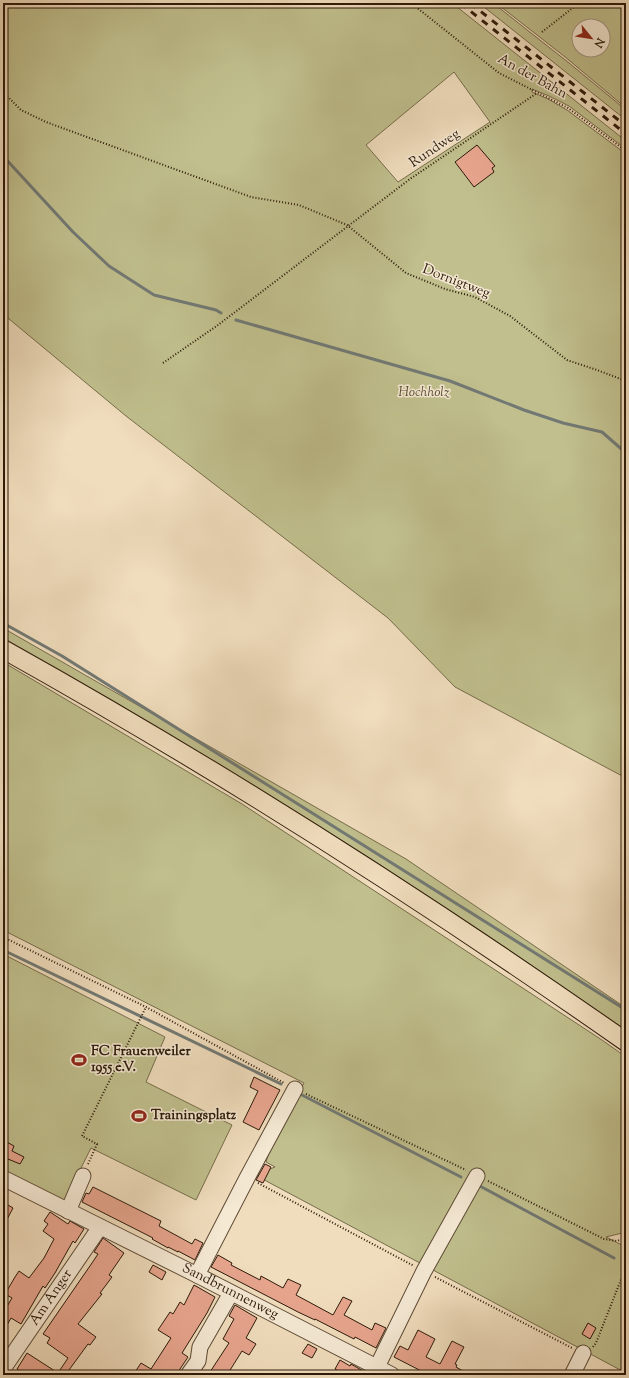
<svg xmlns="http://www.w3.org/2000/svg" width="629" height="1378" font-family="'Sorts Mill Goudy',serif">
<rect width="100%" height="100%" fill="#f0ddbd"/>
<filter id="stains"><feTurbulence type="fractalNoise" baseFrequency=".005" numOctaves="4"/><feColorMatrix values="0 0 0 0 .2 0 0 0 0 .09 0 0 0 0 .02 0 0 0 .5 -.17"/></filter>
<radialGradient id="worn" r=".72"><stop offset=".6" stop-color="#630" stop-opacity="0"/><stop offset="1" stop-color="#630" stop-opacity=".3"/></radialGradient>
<g fill="#c0bf8d" stroke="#766c4b" fill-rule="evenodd">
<path d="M3 3H452L626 141V149L569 106 549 96 532 89V92L548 99 567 110 626 154V778L455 687 388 618 126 416 3 314ZM454 72 490 122 398 182 366 145Z"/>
<polygon points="479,3 493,3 569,63 626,110 626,120"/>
<path d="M496 3H626V108L564 56ZM579 26H603V50H579Z"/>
<polygon points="3,628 406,859 626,1008 626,1030 484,933 368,857 221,765 3,639"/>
<polygon points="3,662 242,804 602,1040 626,1057 626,1232 606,1237 626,1247 626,1373 255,1175 275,1167 266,1162 273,1140 304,1083 3,930"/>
<polygon points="3,954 165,1037 146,1082 232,1125 196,1200 91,1148 64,1202 3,1172"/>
</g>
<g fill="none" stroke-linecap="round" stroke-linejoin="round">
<g stroke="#727974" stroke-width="3">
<polyline points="3,156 73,232 109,266 154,295 216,310 221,313"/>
<polyline points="236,320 450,381 524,410 563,423 602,432 626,453"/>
<polyline points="3,623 62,656 626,1010"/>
<polyline points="3,950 281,1084"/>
<polyline points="300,1094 461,1177"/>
<polyline points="478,1185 614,1258"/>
</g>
</g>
<g fill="#e7a58e" stroke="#2d1a09">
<polygon points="477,145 495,166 492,168 494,172 474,187 455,162"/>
<polygon points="254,1077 280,1090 259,1130 243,1122 258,1091 250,1087"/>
<polygon points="3,1140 14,1146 12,1151 24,1157 20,1164 8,1159 3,1169"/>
<polygon points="265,1164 271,1167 263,1183 256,1180"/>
<polygon points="93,1187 161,1221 159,1226 192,1244 195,1239 203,1243 195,1260 178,1251 178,1252 168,1247 168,1248 152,1239 153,1238 82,1202 86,1193 89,1194"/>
<polygon points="3,1202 13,1208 3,1227"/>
<polygon points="50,1212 68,1224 70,1221 84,1229 75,1243 73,1241 55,1273 45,1288 43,1286 21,1324 11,1318 3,1332 3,1313 12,1298 5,1294 15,1277 19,1271 29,1278 44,1258 54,1239 43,1231 48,1224 44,1221"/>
<polygon points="103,1238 124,1253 109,1275 112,1277 100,1293 102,1294 78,1324 96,1337 90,1345 88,1344 69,1370 76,1375 26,1375 17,1369 27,1353 58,1373 68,1358 47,1343 50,1338 43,1334 92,1263 98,1254 94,1252"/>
<polygon points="218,1255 232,1263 231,1265 260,1280 261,1276 283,1288 288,1279 301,1285 296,1295 333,1315 343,1297 352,1301 344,1315 372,1330 375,1323 386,1328 376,1348 355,1337 354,1339 315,1319 315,1320 298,1312 211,1267"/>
<polygon points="153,1265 166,1272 162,1280 149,1272"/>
<polygon points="194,1285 215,1297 207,1313 182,1353 188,1357 176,1375 133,1375 141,1363 151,1369 171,1338 158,1330 170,1312 173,1314 180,1302 184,1305"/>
<polygon points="235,1305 257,1318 246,1338 256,1344 249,1355 242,1351 227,1375 208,1375 229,1343 223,1339 234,1319 229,1316"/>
<polygon points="588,1323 596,1328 590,1339 582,1334"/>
<polygon points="418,1330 435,1339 426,1357 440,1364 452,1341 464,1347 455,1364 457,1365 456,1367 470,1375 429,1375 394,1357 400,1346 408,1350"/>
<polygon points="308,1344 317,1349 312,1358 302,1353"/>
<polygon points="340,1360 350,1366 351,1364 370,1375 345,1375 335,1369"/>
</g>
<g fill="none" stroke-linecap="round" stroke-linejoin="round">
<g stroke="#5e4b36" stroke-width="17">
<g id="minor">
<path id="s1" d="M3 1178 197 1275 392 1375"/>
<polyline points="68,1211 83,1176"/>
<polyline points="197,1275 247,1178 295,1089"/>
<polyline points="377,1367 424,1271 477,1176"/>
<path id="s2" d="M3 1369 100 1227"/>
<polyline points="188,1375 198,1361 200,1347 231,1293"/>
<polyline points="572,1375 583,1353"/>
</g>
</g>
<g stroke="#2d1a09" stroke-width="20">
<path id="major" d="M3 649C218 769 425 901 626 1042"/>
</g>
<g stroke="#2d1a09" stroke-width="2" stroke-dasharray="1 2" stroke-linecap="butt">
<polyline points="411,3 499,73 568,108 626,151"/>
<polyline points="542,32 579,3"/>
<polyline points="3,92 21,110 46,122 251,197 299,205 347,225 406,273 445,289 475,297 510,316 567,360 597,370 626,381"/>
<polyline points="163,363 218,325 410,179 537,93"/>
<polyline points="3,937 146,1007 284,1083"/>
<polyline points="306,1094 466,1170"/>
<polyline points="88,1164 97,1144 82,1136 146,1007"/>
<polyline points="488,1181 604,1239 617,1241 626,1238"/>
<polyline points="258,1183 414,1266"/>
<polyline points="435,1277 572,1348"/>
<polyline points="593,1347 596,1343 626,1267"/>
</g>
<use href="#minor" stroke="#f5e9d4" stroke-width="15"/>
<use href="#major" stroke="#f0ddbd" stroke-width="18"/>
<g stroke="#2d1a09" stroke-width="3" stroke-dasharray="7 7" stroke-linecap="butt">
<polyline points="460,3 626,134"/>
<polyline points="470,3 626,126"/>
</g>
</g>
<defs>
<g id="stadium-bare" transform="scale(1.2)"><path d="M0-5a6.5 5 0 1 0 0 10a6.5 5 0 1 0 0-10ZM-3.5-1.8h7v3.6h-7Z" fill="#8f2418" stroke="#f5e9d4" stroke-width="2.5" paint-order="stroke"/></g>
</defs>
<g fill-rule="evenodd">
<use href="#stadium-bare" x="79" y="1060"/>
<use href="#stadium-bare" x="139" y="1116"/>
</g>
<g text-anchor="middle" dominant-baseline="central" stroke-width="3" stroke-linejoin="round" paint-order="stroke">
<g font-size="14" fill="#2d1a09" stroke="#f5e9d4">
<text transform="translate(532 77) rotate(29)">An der Bahn</text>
<text transform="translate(435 149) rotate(-34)">Rundweg</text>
<text transform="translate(456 282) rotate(21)">Dornigtweg</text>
<text stroke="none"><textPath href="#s1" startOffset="254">Sandbrunnenweg</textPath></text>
<text stroke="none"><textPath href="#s2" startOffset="86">Am Anger</textPath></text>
</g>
<g font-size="14" font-style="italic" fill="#594c31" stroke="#f5e9d4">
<text x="424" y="393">Hochholz</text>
</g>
<g font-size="14" font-weight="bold" fill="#2d1a09" stroke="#f5e9d4" text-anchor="start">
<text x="91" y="1052">FC Frauenweiler<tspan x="91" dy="16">1955 e.V.</tspan></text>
<text x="151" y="1116">Trainingsplatz</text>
</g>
</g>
<rect width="629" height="1378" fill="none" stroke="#f0ddbd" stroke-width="16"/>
<rect x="4" y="4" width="621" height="1370" fill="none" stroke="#2d1a09" stroke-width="2"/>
<rect x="8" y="8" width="613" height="1362" fill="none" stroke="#2d1a09"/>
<g transform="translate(591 38) rotate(120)"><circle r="19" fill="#f5e9d4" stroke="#a59683"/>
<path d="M0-3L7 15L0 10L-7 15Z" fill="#8f2418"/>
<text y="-6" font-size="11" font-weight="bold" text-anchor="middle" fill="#2d1a09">N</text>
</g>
<rect width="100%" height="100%" filter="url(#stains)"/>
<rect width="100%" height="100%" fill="url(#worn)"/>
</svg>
